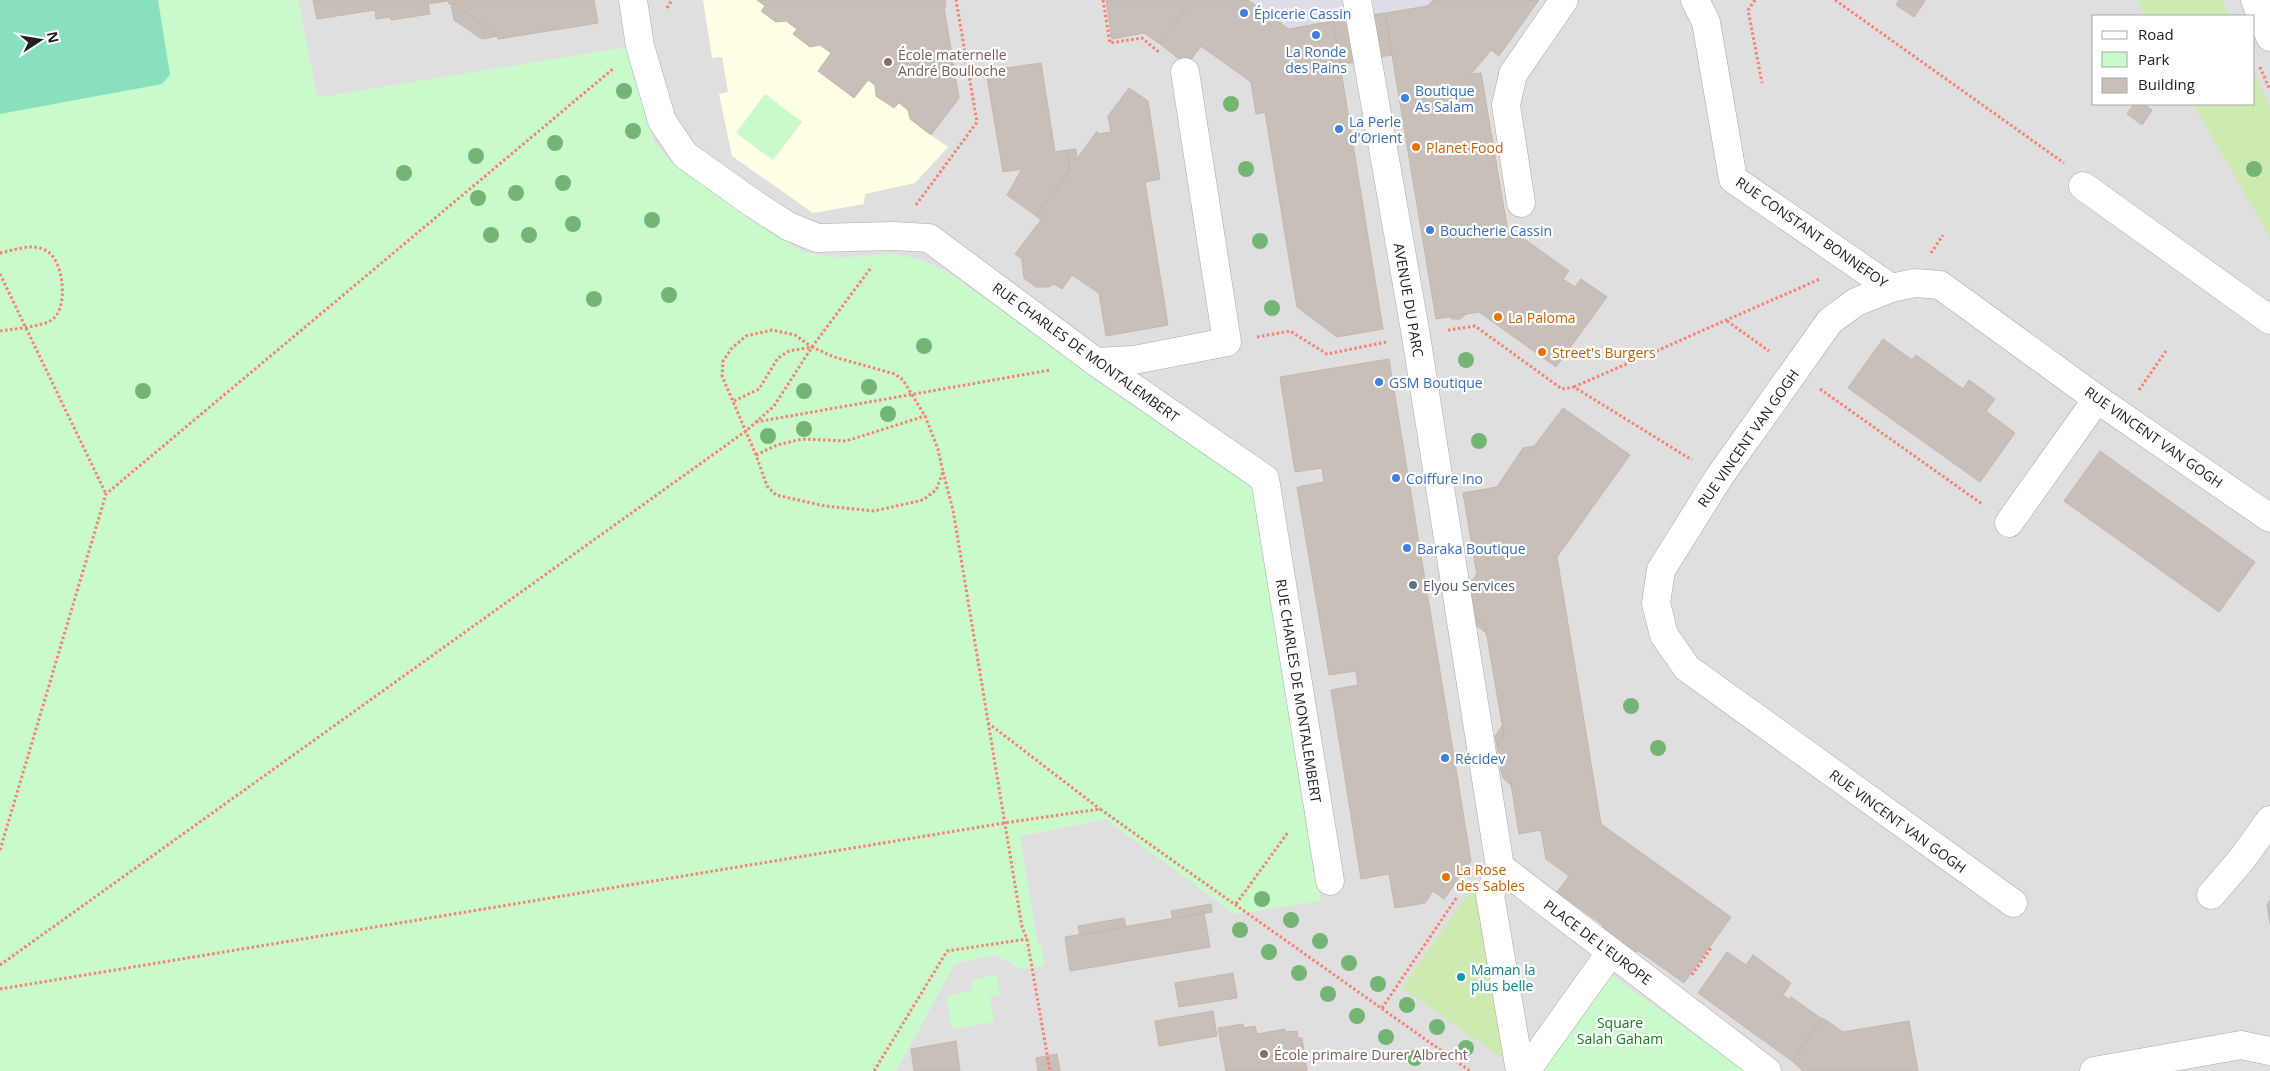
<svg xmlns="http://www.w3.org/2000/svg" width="2270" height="1071" font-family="'Open Sans',sans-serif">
<rect width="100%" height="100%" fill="#f2efe9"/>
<path fill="#e0dfdf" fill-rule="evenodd" d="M298 0H2270V1071H896L955 963 996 955 1021 969 1042 947 1037 944 1020 836 1106 819 1235 914 1079 365 946 271 893 254 840 258 802 252 670 161 653 141 634 46 317 98ZM2094 16H2254V104H2094Z"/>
<polygon fill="#ffffe5" points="703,0 945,0 946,7 944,7 959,98 931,135 948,147 915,183 865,194 864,204 813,213 732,156 719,94 728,92 722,57 712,58"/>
<g fill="#cdebb0">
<polygon points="2137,0 2222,0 2229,16 2146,16"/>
<polygon points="2254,72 2270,108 2270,237 2193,104 2254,104"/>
<polygon points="1475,884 1504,1059 1402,988"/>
</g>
<g fill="#c8facc">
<polygon points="0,0 298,0 317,98 634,46 653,141 670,161 802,252 840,258 893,254 922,260 946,271 1079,365 1252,481 1321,901 1235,914 1106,819 1020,836 1037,943 1042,947 1044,962 1043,966 1021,969 996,955 955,963 896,1071 0,1071"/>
<polygon points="765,94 802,122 773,160 736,133"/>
<polygon points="996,975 1000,995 990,997 994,1022 952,1029 946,996 972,991 971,980"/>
<polygon points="1611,975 1746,1071 1538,1071"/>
</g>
<polygon fill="#88e0be" points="0,0 158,0 170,75 162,84 0,114"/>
<polygon fill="#dddde8" points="1248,0 1433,0 1428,6 1417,8 1410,6 1400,10 1289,29"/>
<g fill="#c7bfb8" stroke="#c4b6ab">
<polygon points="313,0 594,0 598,23 498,39 498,36 454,3 449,4 448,1 428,4 430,14 391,20 390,17 376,19 375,10 317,19"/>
<polygon points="757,0 945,0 946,7 944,7 959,98 931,135 910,119 908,110 899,103 894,108 876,96 875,85 868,80 854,98 818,71 831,53 820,45 810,47 793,34 797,29 786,21 776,22 761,11 765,6"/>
<polygon points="1106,0 1191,0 1160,44 1144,33 1112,39"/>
<polygon points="1191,0 1248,0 1289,29 1333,21 1383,329 1337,337 1297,307 1265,112 1256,114 1251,82 1201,46 1187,65 1160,44"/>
<polygon points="1433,0 1539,0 1499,56 1491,50 1471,74 1481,73 1508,232 1514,236 1516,233 1569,271 1563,279 1575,287 1581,279 1607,297 1556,367 1479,312 1436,319 1385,13 1428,6"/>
<polygon points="1899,0 1924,0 1925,1 1914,17 1896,5"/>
<polygon points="454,3 498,36 482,39 454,20 451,4"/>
<polygon points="1385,13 1392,55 1379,57 1372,15"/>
<polygon points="1346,19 1355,62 1341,65 1333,21"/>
<polygon points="1041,63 1055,152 1067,150 1070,170 1036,216 1007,195 1022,169 1003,172 986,71"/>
<polygon points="1129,88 1148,101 1160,179 1145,182 1168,325 1106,336 1099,293 1072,275 1062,289 1054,284 1049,287 1036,287 1024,278 1022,259 1015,254 1041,220 1036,216 1070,170 1067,150 1076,149 1077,159 1097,131 1097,134 1111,132 1108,116"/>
<polygon points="2134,104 2143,104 2152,110 2142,125 2127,114"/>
<polygon points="1466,314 1460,319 1452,319 1450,316"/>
<polygon points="1883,339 1912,360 1916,355 1963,389 1969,380 1995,399 1986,411 2015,433 1980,482 1848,388"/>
<polygon points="1389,359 1471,861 1444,899 1433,891 1425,903 1395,908 1389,874 1361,879 1331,690 1358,685 1356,671 1329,675 1297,487 1324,482 1322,468 1295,472 1280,377"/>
<polygon points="1563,408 1630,455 1557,557 1601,824 1731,917 1684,983 1639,951 1627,953 1603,936 1603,925 1557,892 1569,876 1546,859 1541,830 1519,834 1510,778 1501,771 1497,746 1504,735 1485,625 1475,618 1471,593 1478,581 1463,493 1497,487 1519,454 1530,452"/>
<polygon points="1535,446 1530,452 1519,454 1523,448"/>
<polygon points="2100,451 2255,562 2219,612 2064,501"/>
<polygon points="1477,574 1478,581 1471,593 1470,583"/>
<polygon points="1475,618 1485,625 1486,633 1477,626"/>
<polygon points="1502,726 1504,735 1497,746 1495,736"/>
<polygon points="1501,771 1510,778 1511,785 1503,778"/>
<polygon points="2270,900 2270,924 2267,904"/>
<polygon points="1211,904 1212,912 1173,919 1171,911"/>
<polygon points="1204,913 1210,947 1070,971 1065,937"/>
<polygon points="1124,918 1126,927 1080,935 1078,926"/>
<polygon points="1727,952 1746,965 1753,955 1791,983 1783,995 1790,1000 1791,997 1822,1019 1792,1061 1698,993"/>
<polygon points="1233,973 1237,998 1179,1007 1175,983"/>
<polygon points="1213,1011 1217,1036 1159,1046 1155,1021"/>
<polygon points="1823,1018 1843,1032 1909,1021 1918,1071 1803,1071 1792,1061"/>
<polygon points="1243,1024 1244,1028 1255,1026 1257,1034 1285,1029 1286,1032 1297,1031 1298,1038 1302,1038 1307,1071 1226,1071 1218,1028"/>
<polygon points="956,1041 960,1071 914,1071 911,1049"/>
<polygon points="1057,1054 1060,1071 1038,1071 1036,1058"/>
</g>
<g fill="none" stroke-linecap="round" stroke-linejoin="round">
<g stroke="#a9a9a9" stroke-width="29">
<g id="minor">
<polyline points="633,0 640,46 662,121 685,155 754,204 788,226 817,238 894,236 929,238 1096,362 1265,479 1330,881"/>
<polyline points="1357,0 1416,336 1500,867"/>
<polyline points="1695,0 1706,22 1733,179 1891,288"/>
<polyline points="2255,0 2270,37"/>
<polyline points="2083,186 2270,320"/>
<polyline points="1521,203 1506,105 1513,74 1564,0"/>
<polyline points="1096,362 1134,360 1227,342 1185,72"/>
<polyline points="2009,523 2097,399"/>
<polyline points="1500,867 1767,1071"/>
<polyline points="1500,867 1490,895 1520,1071"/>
<polyline points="2211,895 2242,859 2270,820"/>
<polyline points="2013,903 1687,668 1664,635 1656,603 1661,570 1719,477 1830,321 1856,302 1891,288 1915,283 1940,285 2097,399 2270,518"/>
<polyline points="1526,1071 1611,952"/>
<polyline points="2094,1071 2241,1045 2270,1051"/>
</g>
</g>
<g stroke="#fa8072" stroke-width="3" stroke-dasharray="2.5 2.5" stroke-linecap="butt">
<polyline points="1103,0 1110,43 1142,38 1160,53"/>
<polyline points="1755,0 1748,10 1762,83"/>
<polyline points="1835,0 2064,163"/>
<polyline points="667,8 672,0"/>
<polyline points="2260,67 2270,90"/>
<polyline points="916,205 977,122 956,0"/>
<path d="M0 253C15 250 31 243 45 250 64 258 70 311 50 321 38 327 13 329 0 331"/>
<polyline points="1931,253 1943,235"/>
<polyline points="0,274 106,494"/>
<polyline points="1727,321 1769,351"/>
<polyline points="1448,330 1475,326 1562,389 1574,387 1692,460"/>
<polyline points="1257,337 1290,331 1327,354 1386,342"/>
<polyline points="1574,387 1820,279"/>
<polyline points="1820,389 1982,504"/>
<polyline points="2139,390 2166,351"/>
<polyline points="734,401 759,389 778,358 789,351 812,347 834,357 895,374 903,380 925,416 938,449 943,472 936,490 923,500 874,511 825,506 776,495 767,486 756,455 722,376 723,361 732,348 746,336 772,330 795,335 812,347"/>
<polyline points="756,422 1050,370"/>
<polyline points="756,455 777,445 802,439 846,441 925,416"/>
<polyline points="943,472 953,510 1022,927 1027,939 1050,1071"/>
<polyline points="988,723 1100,809"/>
<polyline points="0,850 106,494 614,68"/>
<polyline points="1236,904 1289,831"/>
<polyline points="0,965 746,431 774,406 812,347 870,269"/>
<polyline points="1692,975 1711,948"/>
<polyline points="0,989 1004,823 1100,809 1470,1071"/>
<polyline points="1382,1008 1457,897"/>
<polyline points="874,1071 947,951 1027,939"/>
</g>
<use href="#minor" stroke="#fff" stroke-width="28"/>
</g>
<g fill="#74b475">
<circle cx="624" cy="91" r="8"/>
<circle cx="1231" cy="104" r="8"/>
<circle cx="633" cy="131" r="8"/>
<circle cx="555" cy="143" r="8"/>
<circle cx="476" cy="156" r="8"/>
<circle cx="1246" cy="169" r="8"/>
<circle cx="2254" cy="169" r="8"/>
<circle cx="404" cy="173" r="8"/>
<circle cx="563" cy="183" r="8"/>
<circle cx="516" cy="193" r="8"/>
<circle cx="478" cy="198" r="8"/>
<circle cx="652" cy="220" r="8"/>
<circle cx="573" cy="224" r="8"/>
<circle cx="491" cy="235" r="8"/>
<circle cx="529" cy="235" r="8"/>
<circle cx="1260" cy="241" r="8"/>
<circle cx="669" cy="295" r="8"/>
<circle cx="594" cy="299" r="8"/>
<circle cx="1272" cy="308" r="8"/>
<circle cx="924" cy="346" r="8"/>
<circle cx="1466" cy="360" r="8"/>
<circle cx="869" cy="387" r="8"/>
<circle cx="143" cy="391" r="8"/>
<circle cx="804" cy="391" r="8"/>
<circle cx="888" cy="414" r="8"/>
<circle cx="804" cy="429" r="8"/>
<circle cx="768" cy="436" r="8"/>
<circle cx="1479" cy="441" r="8"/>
<circle cx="1631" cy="706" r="8"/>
<circle cx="1658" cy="748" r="8"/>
<circle cx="1262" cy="899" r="8"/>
<circle cx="1291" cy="920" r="8"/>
<circle cx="1240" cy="930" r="8"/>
<circle cx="1320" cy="941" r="8"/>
<circle cx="1269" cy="952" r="8"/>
<circle cx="1349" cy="963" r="8"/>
<circle cx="1299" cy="973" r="8"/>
<circle cx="1378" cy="984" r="8"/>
<circle cx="1328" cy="994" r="8"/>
<circle cx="1407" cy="1005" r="8"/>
<circle cx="1357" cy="1016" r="8"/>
<circle cx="1437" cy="1027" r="8"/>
<circle cx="1386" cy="1037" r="8"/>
<circle cx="1466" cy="1048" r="8"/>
<circle cx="1415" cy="1058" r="8"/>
</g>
<g fill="#3f7fe0" stroke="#fff" stroke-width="2">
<circle cx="1244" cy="13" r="5"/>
<circle cx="1316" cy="35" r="5"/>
<circle cx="1405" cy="98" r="5"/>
<circle cx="1339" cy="129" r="5"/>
<circle cx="1430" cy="230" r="5"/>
<circle cx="1379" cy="382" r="5"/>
<circle cx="1396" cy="478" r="5"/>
<circle cx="1407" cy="548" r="5"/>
<circle cx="1445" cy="758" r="5"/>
</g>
<g fill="#8d6e63" stroke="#fff" stroke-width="2">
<circle cx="888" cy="62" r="5"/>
<circle cx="1264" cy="1054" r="5"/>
</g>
<g fill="#e8710a" stroke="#fff" stroke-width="2">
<circle cx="1416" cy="147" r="5"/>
<circle cx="1498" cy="317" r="5"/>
<circle cx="1542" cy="352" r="5"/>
<circle cx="1446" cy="877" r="5"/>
</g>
<circle fill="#5c6f8a" stroke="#fff" stroke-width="2" cx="1413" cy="585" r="5"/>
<circle fill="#0f9aa8" stroke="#fff" stroke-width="2" cx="1461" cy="977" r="5"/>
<g text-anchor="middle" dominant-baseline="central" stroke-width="4.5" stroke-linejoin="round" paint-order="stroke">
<g font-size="14" fill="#366cbe" stroke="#fff" text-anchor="start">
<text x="1254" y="13">Épicerie Cassin</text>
<text x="1316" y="51" text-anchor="middle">La Ronde<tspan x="1316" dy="16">des Pains</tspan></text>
<text x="1415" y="90">Boutique<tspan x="1415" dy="16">As Salam</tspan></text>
<text x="1349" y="121">La Perle<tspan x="1349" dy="16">d'Orient</tspan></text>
<text x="1440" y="230">Boucherie Cassin</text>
<text x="1389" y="382">GSM Boutique</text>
<text x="1406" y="478">Coiffure Ino</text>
<text x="1417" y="548">Baraka Boutique</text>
<text x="1455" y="758">Récidev</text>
</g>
<g font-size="14" fill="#785e54" stroke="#fff" text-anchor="start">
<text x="898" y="54">École maternelle<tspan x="898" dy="16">André Boulloche</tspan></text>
<text x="1274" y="1054">École primaire Durer Albrecht</text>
</g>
<g font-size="14" fill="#c56008" stroke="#fff" text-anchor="start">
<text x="1426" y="147">Planet Food</text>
<text x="1508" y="317">La Paloma</text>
<text x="1552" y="352">Street's Burgers</text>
<text x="1456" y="869">La Rose<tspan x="1456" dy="16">des Sables</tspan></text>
</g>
<g font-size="14" fill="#222" stroke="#fff">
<text transform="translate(1812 232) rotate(35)">RUE CONSTANT BONNEFOY</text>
<text transform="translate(1409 300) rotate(80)">AVENUE DU PARC</text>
<text transform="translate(1086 352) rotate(36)">RUE CHARLES DE MONTALEMBERT</text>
<text transform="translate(2154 437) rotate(35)">RUE VINCENT VAN GOGH</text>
<text transform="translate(1748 438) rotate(-55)">RUE VINCENT VAN GOGH</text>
<text transform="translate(1299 691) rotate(81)">RUE CHARLES DE MONTALEMBERT</text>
<text transform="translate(1898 821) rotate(36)">RUE VINCENT VAN GOGH</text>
<text transform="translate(1598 942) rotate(37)">PLACE DE L'EUROPE</text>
</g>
<g font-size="14" fill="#4e5e75" stroke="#fff" text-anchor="start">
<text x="1423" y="585">Elyou Services</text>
</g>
<g font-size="14" fill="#0d838f" stroke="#fff" text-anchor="start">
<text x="1471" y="969">Maman la<tspan x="1471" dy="16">plus belle</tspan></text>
</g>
<g font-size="14" fill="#0c8416" stroke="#fff">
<text x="1620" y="1022">Square<tspan x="1620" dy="16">Salah Gaham</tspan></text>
</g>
</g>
<rect x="2092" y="15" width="162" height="90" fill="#ffffff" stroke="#a7a7a7"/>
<rect x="2102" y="31" width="25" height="8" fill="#ffffff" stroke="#a7a7a7"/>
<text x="2138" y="40" font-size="15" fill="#222222">Road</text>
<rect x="2102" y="52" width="25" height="15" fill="#c8facc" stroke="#a7a7a7"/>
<text x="2138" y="65" font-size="15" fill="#222222">Park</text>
<rect x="2102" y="78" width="25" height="15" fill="#c7bfb8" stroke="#a7a7a7"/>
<text x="2138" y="90" font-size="15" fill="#222222">Building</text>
<g transform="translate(40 40) rotate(78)" stroke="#ffffff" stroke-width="4" paint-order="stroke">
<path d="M0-4L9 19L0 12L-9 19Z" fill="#222222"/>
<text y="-8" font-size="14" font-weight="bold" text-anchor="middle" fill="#222222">N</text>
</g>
</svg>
